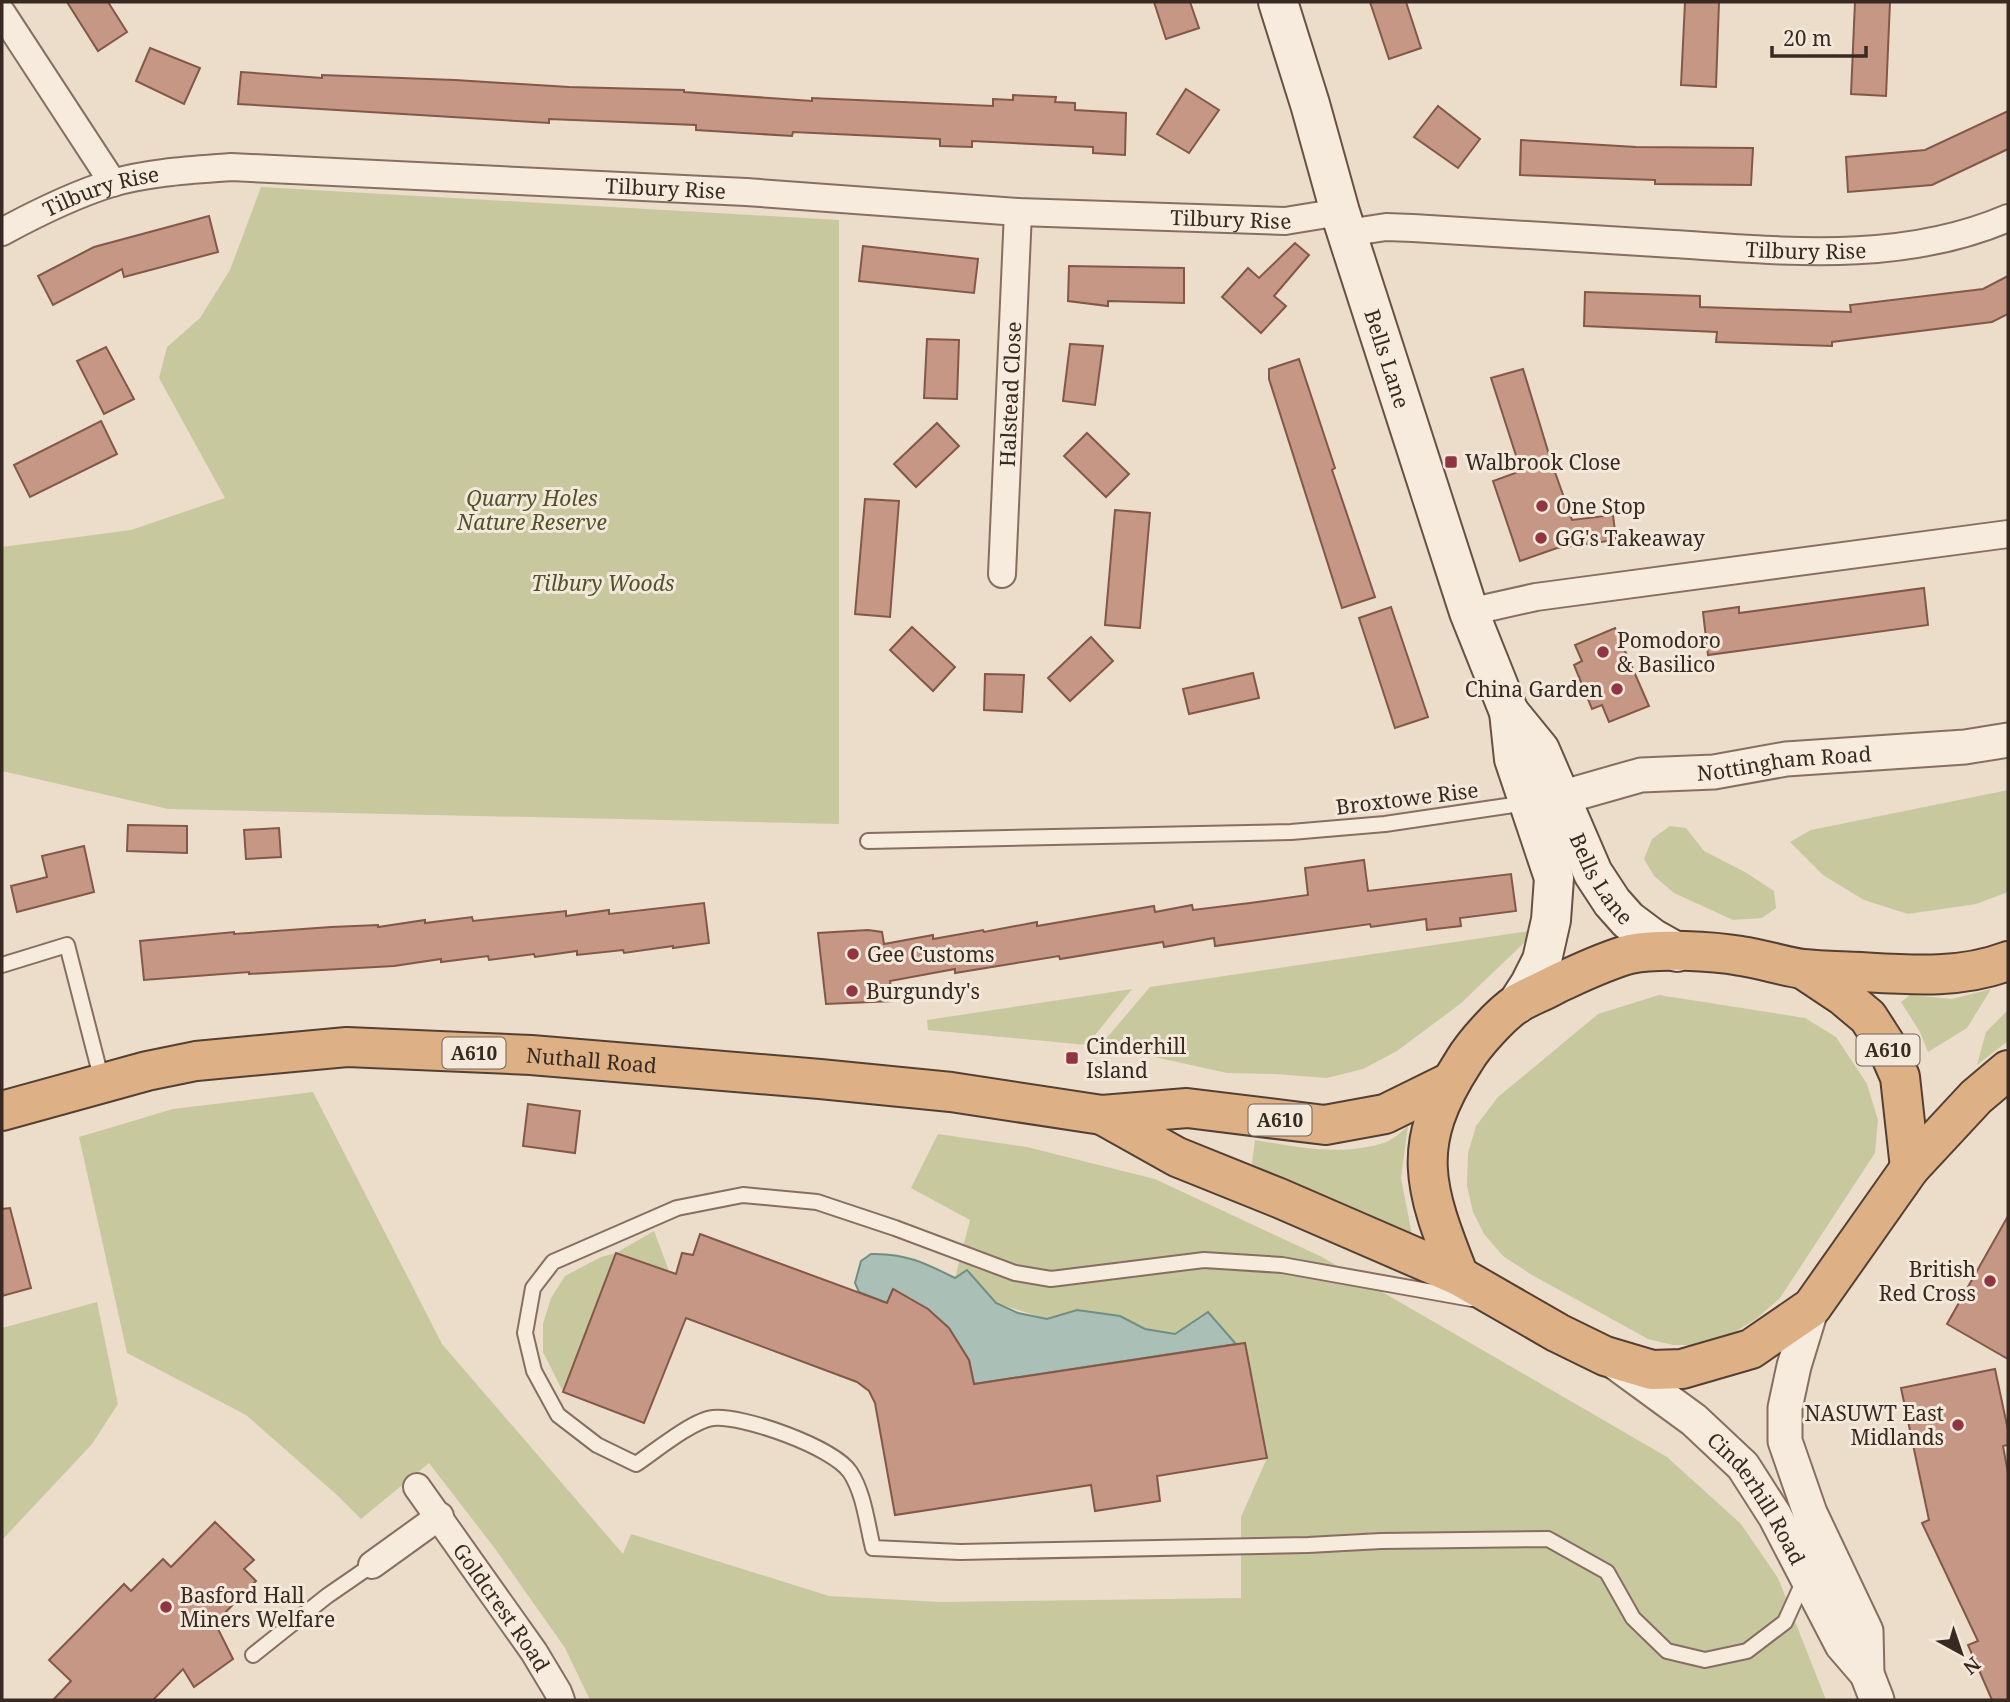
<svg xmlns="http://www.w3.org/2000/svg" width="2010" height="1702" font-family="'Noto Serif',serif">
<rect width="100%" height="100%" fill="#ebddca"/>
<g fill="#c8c89e">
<polygon points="261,187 839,220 839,824 168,809 2,771 2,547 131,530 225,498 159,378 167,347 200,318 230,270"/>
<polygon points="2008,790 2008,892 1976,904 1908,914 1864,900 1823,875 1790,842 1811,830"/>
<polygon points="1670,826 1686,828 1704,851 1745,872 1774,891 1776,908 1762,918 1733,920 1674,893 1654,876 1644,859 1652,839"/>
<polygon points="1529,931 1524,943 1460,1004 1397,1051 1363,1069 1327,1078 1275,1074 1227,1073 1105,1046 1105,1040 1150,987"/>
<polygon points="1132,989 1087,1045 928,1030 927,1020"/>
<polygon points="1991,989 1967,1028 1928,1052 1920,1032 1901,1002 1910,995 1952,999"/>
<polygon points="1659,995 1805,1018 1836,1037 1867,1084 1878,1120 1875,1153 1780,1298 1756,1319 1728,1336 1698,1345 1673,1345 1648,1339 1532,1275 1503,1256 1484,1234 1473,1212 1467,1186 1468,1153 1476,1126 1498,1097 1598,1014"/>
<polygon points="2008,1010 2008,1041 1977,1065 1986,1032"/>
<polygon points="313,1092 442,1344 623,1554 631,1534 829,1596 940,1602 1241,1598 1241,1517 1267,1458 1245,1343 1236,1344 1208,1312 1175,1334 1145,1329 1120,1316 1077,1310 1047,1319 996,1303 955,1278 970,1220 911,1188 938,1134 1027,1147 1155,1179 1322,1257 1667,1457 1741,1524 1778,1578 1826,1700 590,1700 565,1648 496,1550 429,1463 361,1519 337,1495 246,1415 127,1353 79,1137 173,1109"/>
<path d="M1408 1126 1401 1178 1413 1240 1252 1164 1255 1140C1297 1147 1343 1157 1386 1142 1394 1139 1401 1132 1408 1126Z"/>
<polygon points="654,1231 669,1271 616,1253 563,1392 543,1352 543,1324 551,1298 565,1276 601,1257 616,1253"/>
<polygon points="97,1302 118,1404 92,1444 2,1540 2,1328"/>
</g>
<path fill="#aac0b7" stroke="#718e83" stroke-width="2" d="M871 1254C905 1253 925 1263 955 1278L967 1270 996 1303 1018 1313 1047 1319 1077 1310 1120 1316 1145 1329 1175 1334 1208 1312 1236 1344 974 1384 969 1360 893 1290 887 1303 859 1292 855 1283 861 1261Z"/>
<g fill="#c59784" stroke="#835848" stroke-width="2">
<polygon points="67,2 108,2 127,32 98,51"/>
<polygon points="1154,2 1190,2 1199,28 1166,39"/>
<polygon points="1370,2 1406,2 1421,48 1389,59"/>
<polygon points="1685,2 1719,2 1716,87 1681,85"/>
<polygon points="1855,2 1890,2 1886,96 1851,94"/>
<polygon points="150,48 200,68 184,104 136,81"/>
<polygon points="241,72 322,78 322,75 455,80 569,87 684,90 684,92 812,101 812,98 993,106 993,99 1013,100 1013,95 1056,97 1055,102 1075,103 1075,110 1126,113 1125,155 1093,153 1093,147 972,141 972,147 940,146 940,139 793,132 792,136 696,130 696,125 549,119 549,123 238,104"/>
<polygon points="1186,89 1219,110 1189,153 1157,134"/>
<polygon points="1438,106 1480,139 1458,168 1414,137"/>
<polygon points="2008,111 2008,149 1932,185 1848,192 1846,157 1925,150"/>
<polygon points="1521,140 1636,147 1753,148 1751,185 1655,184 1655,180 1520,175"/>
<polygon points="209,216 218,252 124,277 122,269 53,305 38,276 94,247"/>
<polygon points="1295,243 1309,255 1274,296 1286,306 1261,333 1222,297 1248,268 1259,278"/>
<polygon points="863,246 978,259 974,293 859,281"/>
<polygon points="1069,266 1184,268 1184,303 1108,301 1108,306 1068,301"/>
<polygon points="2008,276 2008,314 1992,322 1832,342 1832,346 1716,342 1717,332 1584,326 1585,292 1700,296 1700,307 1851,312 1850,305 1983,289"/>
<polygon points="927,339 959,340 957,399 924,398"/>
<polygon points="1070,344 1103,346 1095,405 1063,401"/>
<polygon points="106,347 134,399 104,414 77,361"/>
<polygon points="1299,359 1335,468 1332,470 1375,597 1342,608 1269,379 1269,369"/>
<polygon points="1523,369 1551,461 1572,520 1613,515 1616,540 1557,548 1520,561 1493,481 1521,471 1491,378"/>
<polygon points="101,421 117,454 30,497 14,465"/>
<polygon points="937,423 959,446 916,487 894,464"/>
<polygon points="1087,433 1129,474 1106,497 1064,456"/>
<polygon points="865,499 899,501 890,617 855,614"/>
<polygon points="1115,510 1150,513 1140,628 1105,625"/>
<polygon points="1924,588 1928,625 1708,655 1703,612 1739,607 1739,613"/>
<polygon points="1391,607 1428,717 1395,728 1359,618"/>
<polygon points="912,627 955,667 933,691 890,650"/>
<polygon points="1615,628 1649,706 1609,722 1602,705 1592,709 1574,665 1582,661 1575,645"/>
<polygon points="1091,637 1113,661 1070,701 1048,678"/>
<polygon points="1253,673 1259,698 1189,714 1183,689"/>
<polygon points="985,674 1024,675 1022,712 984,710"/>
<polygon points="128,825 187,826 187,853 127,851"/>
<polygon points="279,828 281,857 246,859 244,830"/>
<polygon points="84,846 94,892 17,912 11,886 47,877 42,856"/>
<polygon points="1364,860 1368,891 1511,874 1516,911 1460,918 1461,926 1427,930 1426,919 1371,927 1370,924 1215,946 1214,938 1164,947 1163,942 1060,959 1059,956 955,973 955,969 890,981 893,1001 826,1004 818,933 868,930 882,932 884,944 933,935 933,939 983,930 984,932 1037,922 1037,926 1154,906 1155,912 1192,905 1193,910 1250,903 1308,895 1305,868"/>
<polygon points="704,903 709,943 673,948 673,946 624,953 623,950 577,955 577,951 535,957 534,954 489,960 488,956 441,962 441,959 394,966 249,974 249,972 144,980 140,941 234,932 234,934 331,927 378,925 378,927 425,920 425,923 472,917 473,921 566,911 566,916 609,910 609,914"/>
<polygon points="528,1104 580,1111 575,1153 523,1146"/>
<polygon points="10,1208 31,1288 2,1296 2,1209"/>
<polygon points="2008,1216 2008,1359 1947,1324"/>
<polygon points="700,1234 887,1303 893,1289 928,1309 949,1328 969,1360 974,1384 1245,1343 1267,1458 1157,1476 1160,1501 1095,1511 1091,1485 895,1515 875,1403 869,1391 857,1382 686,1318 644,1423 563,1392 616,1253 676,1274 682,1253 693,1255"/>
<polygon points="1995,1369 2008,1430 2008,1445 2003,1446 2008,1473 2008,1700 1992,1700 1968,1645 1978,1641 1922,1523 1929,1520 1901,1388"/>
<polygon points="215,1522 254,1560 244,1569 256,1581 215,1623 233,1659 194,1687 183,1669 153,1700 53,1700 71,1681 49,1660 124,1584 131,1591 163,1559 171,1567"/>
</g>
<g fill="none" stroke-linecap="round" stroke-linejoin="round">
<g stroke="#866f60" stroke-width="18">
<g id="service">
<polyline points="868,841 1291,832 1385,824 1527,803"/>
<polyline points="2,965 67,945 102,1081"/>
<path d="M1472 1299 1282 1265 1204 1260 1051 1279 1015 1273 895 1228 817 1202 743 1195 677 1208 553 1262 533 1288 525 1333 534 1371 558 1415 597 1445 636 1464C654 1452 693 1420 713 1418 743 1415 833 1447 850 1472 864 1493 867 1524 873 1548L960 1552 1308 1545 1381 1541 1548 1539 1607 1572 1633 1618 1667 1651 1705 1660 1747 1651 1785 1622 1805 1578"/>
<polyline points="253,1655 327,1596 372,1565"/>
</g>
</g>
<g stroke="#866f60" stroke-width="30">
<g id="minor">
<polyline points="2,13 113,183"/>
<path id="s1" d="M2 232C37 213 73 195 112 183 150 172 192 170 231 167L746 192 1018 212 1285 221 1340 212"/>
<path id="s2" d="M1347 233 1386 227 1413 228C1499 233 1586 238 1673 244 1785 251 1901 264 2008 218"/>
<path id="s3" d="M1002 574 1018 212"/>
<polyline points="1469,612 1536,597 2008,534"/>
<path id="s4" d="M417 1487 534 1652 558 1692 561 1700"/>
<polyline points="372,1565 440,1516"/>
</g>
</g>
<g stroke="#866f60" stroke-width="37">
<g id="tertiary">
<path id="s5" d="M1560 798 1641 775 1714 772 1786 759 1965 747 2008 740"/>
<polyline points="1812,1307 1794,1366 1785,1408 1785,1441 1810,1513 1866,1631 1867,1674 1877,1700"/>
<path id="s6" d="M1616 1363 1694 1420 1743 1466 1775 1516 1842 1645 1867 1674"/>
</g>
</g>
<g stroke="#685143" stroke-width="42">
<g id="secondary">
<path id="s7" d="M1278 2 1310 104 1340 212 1469 612 1509 712 1514 759 1554 878 1551 920 1542 960 1530 984 1517 1004"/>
<path id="s8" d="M1509 712 1540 750 1593 873 1612 902 1628 920 1652 938 1677 952"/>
</g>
</g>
<g stroke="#553f33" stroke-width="42">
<g id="trunk">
<polyline points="1804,970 1843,996 1868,1017 1886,1045 1900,1077 1910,1168"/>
<path id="s9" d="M2 1111 147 1071 196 1061 347 1047 531 1055 820 1079 951 1092 1102 1115 1187 1108 1325 1125 1385 1114 1450 1082"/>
<polyline points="1102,1115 1177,1157 1279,1198 1459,1276 1558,1333 1605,1356 1652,1370 1682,1369 1751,1349 1812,1307 1910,1168 1976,1097 2008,1070"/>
<path d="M1459 1276C1424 1187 1409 1146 1464 1061 1474 1044 1501 1014 1518 1003 1530 996 1544 991 1556 984 1580 973 1604 961 1630 954 1656 948 1713 951 1741 956 1762 959 1782 966 1803 969 1822 971 1842 971 1861 972 1911 975 1961 979 2008 961"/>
</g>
</g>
<use href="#service" stroke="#f6ebdd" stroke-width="14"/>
<use href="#minor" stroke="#f6ebdd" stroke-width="26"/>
<use href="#tertiary" stroke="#f6ebdd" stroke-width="33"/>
<use href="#secondary" stroke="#f6ebdd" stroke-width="38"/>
<use href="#trunk" stroke="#deb085" stroke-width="38"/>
</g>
<g fill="#903541" stroke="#f3e8d9" stroke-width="2.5">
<rect x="1444" y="455" width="14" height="14" rx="3.5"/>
<circle cx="1542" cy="506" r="7"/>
<circle cx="1541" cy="538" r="7"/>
<circle cx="1603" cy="652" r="7"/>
<circle cx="1617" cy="689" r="7"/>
<circle cx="853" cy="954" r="7"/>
<circle cx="852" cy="991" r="7"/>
<rect x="1065" y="1051" width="14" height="14" rx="3.5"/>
<circle cx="1990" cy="1281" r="7"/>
<circle cx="1958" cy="1425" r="7"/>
<circle cx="166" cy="1607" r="7"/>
</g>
<g text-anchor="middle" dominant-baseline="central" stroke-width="6" stroke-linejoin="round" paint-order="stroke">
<g fill="#f3e8d9" stroke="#706359" stroke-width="2">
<rect x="1856.5" y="1034.5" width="63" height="31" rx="5"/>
<rect x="442.5" y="1037.5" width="63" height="31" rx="5"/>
<rect x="1248.5" y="1104.5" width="63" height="31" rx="5"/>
</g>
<g font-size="19" font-weight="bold" fill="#382a22">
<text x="1888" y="1050">A610</text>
<text x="474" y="1053">A610</text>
<text x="1280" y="1120">A610</text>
</g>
<g font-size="21" fill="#382a22" stroke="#f3e8d9">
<text stroke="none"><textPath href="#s1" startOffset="676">Tilbury Rise</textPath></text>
<text stroke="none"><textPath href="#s1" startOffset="108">Tilbury Rise</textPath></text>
<text stroke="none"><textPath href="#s1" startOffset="1242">Tilbury Rise</textPath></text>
<text stroke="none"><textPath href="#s2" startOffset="460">Tilbury Rise</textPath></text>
<text stroke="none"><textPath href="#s7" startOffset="373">Bells Lane</textPath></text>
<text stroke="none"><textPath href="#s3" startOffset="180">Halstead Close</textPath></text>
<text stroke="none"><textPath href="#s5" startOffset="228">Nottingham Road</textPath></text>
<text transform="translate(1407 798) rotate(-7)">Broxtowe Rise</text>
<text stroke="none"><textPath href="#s8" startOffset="192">Bells Lane</textPath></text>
<text stroke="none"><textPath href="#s9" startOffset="597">Nuthall Road</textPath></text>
<text stroke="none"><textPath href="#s6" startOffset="198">Cinderhill Road</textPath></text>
<text stroke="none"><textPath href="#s4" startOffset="147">Goldcrest Road</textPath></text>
</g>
<g font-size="21" fill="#382a22" stroke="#f3e8d9" text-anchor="start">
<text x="1465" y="462">Walbrook Close</text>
<text x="1556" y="506">One Stop</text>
<text x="1555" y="538">GG's Takeaway</text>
<text x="1617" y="640">Pomodoro<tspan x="1617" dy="24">&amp; Basilico</tspan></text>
<text x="1603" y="689" text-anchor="end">China Garden</text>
<text x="867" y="954">Gee Customs</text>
<text x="866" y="991">Burgundy's</text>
<text x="1086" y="1046">Cinderhill<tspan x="1086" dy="24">Island</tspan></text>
<text x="1976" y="1269" text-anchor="end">British<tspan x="1976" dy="24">Red Cross</tspan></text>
<text x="1944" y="1413" text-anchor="end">NASUWT East<tspan x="1944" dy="24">Midlands</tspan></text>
<text x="180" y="1595">Basford Hall<tspan x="180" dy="24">Miners Welfare</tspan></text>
</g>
<g font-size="21" font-style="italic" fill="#4e532a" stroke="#f3e8d9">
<text x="532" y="498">Quarry Holes<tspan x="532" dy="24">Nature Reserve</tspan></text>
<text x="603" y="583">Tilbury Woods</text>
</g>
</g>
<rect width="2010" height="1702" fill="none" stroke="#382a22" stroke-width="7"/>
<g transform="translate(1961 1653) rotate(140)" stroke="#f3e8d9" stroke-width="5" paint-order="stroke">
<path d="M0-5L12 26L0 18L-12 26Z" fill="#382a22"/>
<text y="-10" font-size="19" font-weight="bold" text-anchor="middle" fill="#382a22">N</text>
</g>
<path d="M1772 46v10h94v-10" fill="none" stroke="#382a22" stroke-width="3.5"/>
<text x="1783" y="46" font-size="21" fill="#382a22" stroke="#f3e8d9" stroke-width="5" paint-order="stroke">20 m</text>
</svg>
